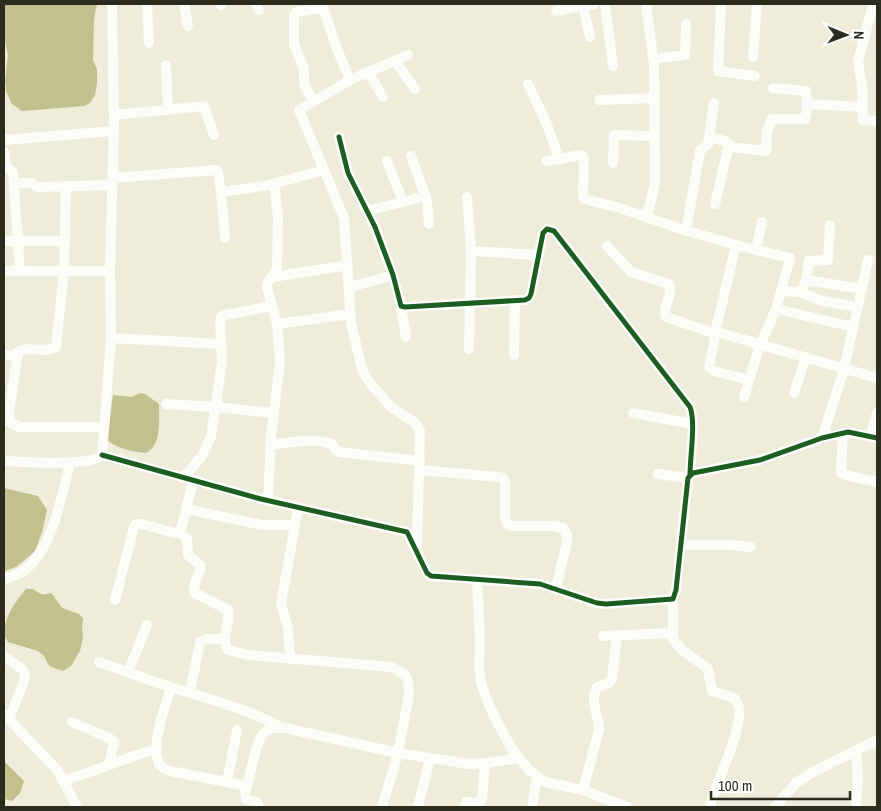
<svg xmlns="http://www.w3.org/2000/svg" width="881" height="811" font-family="'Archivo Narrow',sans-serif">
<rect width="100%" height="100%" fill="#ededda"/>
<g fill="#c2c08d">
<polygon points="4,4 97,4 94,19 93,60 97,69 97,83 95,95 90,103 84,106 22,111 12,104 6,91 5,81 8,55 4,37"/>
<path d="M140 393 145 394 159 404C159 420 162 445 146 453 133 452 116 448 107 440L113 395 132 397Z"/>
<polygon points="4,488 38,496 47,510 42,532 35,551 16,567 4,571"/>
<path d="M26 589H32C39 592 41 597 50 593L52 594 62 608 79 614 83 618 82 630 83 637 80 651 71 666 63 671 51 667 48 664 44 656 38 651 8 642 4 635C4 617 15 602 26 589Z"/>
<polygon points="4,761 24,781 20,793 12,801 4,799"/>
</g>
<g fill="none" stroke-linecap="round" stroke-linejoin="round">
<g stroke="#fcfcf9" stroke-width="10">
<polyline points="147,4 149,43"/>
<polyline points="184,4 188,26"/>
<polyline points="220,4 221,5"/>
<polyline points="256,4 259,10"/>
<polyline points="322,4 337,49 350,80"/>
<polyline points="605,4 613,66"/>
<polyline points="646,4 654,64 655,183 647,217"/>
<polyline points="721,4 718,71 755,76"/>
<polyline points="873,4 858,62 862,85 863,120 877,121"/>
<polyline points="583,5 590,37"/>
<polyline points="556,11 594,4"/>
<polyline points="408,55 350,80 299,110 344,218 351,323 362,370 370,383 390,406 415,423 420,431 417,547"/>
<polyline points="753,57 757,4"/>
<polyline points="653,59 685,55 686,24"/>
<polyline points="395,61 415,89"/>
<polyline points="166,65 168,110"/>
<polyline points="368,72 383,97"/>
<polyline points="528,84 546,122 559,159"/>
<polyline points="773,88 806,91 807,104 862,107"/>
<polyline points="599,100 654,98"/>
<polyline points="313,101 304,85 304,68 294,45 294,15 296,12 323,8"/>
<polyline points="114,115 204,106 214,135"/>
<path d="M339 137 348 173 375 227 393 275 401 306 405 307 525 300 529 298 531 294 543 233 547 229 554 231 690 407C696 422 690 456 690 475"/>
<polyline points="709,137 725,141 729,144 715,204"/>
<polyline points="4,140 114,131"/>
<polyline points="728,147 766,151 767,131 772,119 805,119 808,104"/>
<polyline points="4,152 6,166 13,172 20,270"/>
<polyline points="411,156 427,201 429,224"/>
<polyline points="387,161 403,202"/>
<polyline points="546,161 582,155 584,158 583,195 584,199 620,208 684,230 736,245 716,329 717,332 877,378"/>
<polyline points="613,163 614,135 654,136"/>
<polyline points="113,178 216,170 218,172 221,192 223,192 269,185 324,170"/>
<polyline points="14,183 32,183 37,187 113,185"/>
<polyline points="221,192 225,238"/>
<polyline points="467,197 471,251 469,349"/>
<polyline points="367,211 426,196"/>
<polyline points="686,231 700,151 708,144 714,103"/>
<polyline points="4,241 65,241"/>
<polyline points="736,245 790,258 781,291"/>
<path d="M607 246 631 272 669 284C674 295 662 306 666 317L716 334"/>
<polyline points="756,250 762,222"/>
<polyline points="471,251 539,255"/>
<polyline points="4,271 110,271"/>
<polyline points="273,277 348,265"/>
<polyline points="806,280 862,289"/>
<polyline points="350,287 393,275"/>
<polyline points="800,292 822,301 858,307"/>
<polyline points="401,306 406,337"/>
<polyline points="776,309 853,327"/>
<polyline points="277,324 350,314"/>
<polyline points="716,332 709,367 714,371 749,380"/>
<polyline points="111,338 222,344"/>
<polyline points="4,355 17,356"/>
<polyline points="514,355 515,300"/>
<polyline points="794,393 806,357"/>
<polyline points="744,397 760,345 776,309 781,291 800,292 806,282 809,261 828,260 830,225"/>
<polyline points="166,404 215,407 273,413"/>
<polyline points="633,413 693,424"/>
<polyline points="4,419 19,427 104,427"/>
<path d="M8 421 18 352C29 345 45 354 56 347L64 271 66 186"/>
<polyline points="843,433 841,473 845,475 877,482"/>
<polyline points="870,436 877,413"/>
<polyline points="822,438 844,369 868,260"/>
<path d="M270 445C289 443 314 437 332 444L335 449 339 452 420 461"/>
<polyline points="102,455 261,499 407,532 427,573 431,576 540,584 597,603 606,604 673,599 676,590 688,478 693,473 760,460 822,438 848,432 877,438"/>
<path d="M4 461C22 461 91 468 102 455L111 338 110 271 114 121 112 4"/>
<polyline points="420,470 498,477 503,478 505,482 505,518 508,525 512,526 554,526 563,528 567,535 567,542 556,588"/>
<polyline points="658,474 688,478"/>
<polyline points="183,478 202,456 211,437 222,361 220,321 221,317 225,315 272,306"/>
<polyline points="268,501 271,436 280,362 277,324 267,287 267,284 277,269 278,216 274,184"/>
<polyline points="186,509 262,525 295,525"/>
<path d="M180 533 187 538 188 555 201 566C200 576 191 584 195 593L228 610C231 623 220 640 228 650L248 655 392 667 405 675 408 681 409 695 398 753 382 807"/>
<polyline points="681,545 731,545 751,547"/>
<path d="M4 579C10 577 16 576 22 572 53 551 61 497 70 463"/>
<polyline points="477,580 480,640 479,666 481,683 487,700 496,720 512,749 529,770 545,782 583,790 627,807"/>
<path d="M673 599V639L681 649 708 669 712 691C719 695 731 693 736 701 750 718 714 785 710 807"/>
<path d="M115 600 134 527 136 524C151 523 165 534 180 533L193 481"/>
<polyline points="603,636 672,633"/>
<polyline points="4,656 22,669 25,674 24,681 9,719"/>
<polyline points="290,659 288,628 281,604 298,508"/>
<path d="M99 662C119 669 140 677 161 684 201 697 242 706 280 727"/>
<polyline points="128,672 147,625"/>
<path d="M171 687C166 706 151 742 158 761 159 767 165 769 170 771L247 786"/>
<polyline points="190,692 200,642 205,639 225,639"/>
<polyline points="4,714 58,771 77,807"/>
<polyline points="72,722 109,738 114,742 109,765"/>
<polyline points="856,751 858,779 856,807"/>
<polyline points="64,781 157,748"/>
<polyline points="227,782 237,730"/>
<path d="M583 790 599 730C599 715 589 701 597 687L609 683 612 679 617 635"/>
<path d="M259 807 257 802 246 799 245 792C248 782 251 771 253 761 258 741 260 725 285 728L398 753 469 764 488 763 520 758"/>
<polyline points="418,807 430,758"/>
<polyline points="465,807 466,802 479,803 482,799 485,764"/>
<polyline points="532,807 537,777"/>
<polyline points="775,807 796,783 811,773 877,740"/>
</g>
<g stroke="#fff" stroke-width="8">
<g id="cycleway">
<path d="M339 137 348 173 375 227 393 275 401 306 405 307 525 300 529 298 531 294 543 233 547 229 554 231 690 407C696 422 690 456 690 475"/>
<polyline points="102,455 261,499 407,532 427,573 431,576 540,584 597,603 606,604 673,599 676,590 688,478 693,473 760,460 822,438 848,432 877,438"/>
</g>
</g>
<use href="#cycleway" stroke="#1b5e20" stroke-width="5"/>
</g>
<rect width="881" height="811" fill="none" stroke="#2b2b1e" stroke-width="10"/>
<g transform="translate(846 35) rotate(91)" stroke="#ffffff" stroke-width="4" paint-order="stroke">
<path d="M0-4L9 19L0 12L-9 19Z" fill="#2b2b1e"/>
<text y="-8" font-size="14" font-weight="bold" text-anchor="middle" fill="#2b2b1e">N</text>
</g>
<path d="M711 791v8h139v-8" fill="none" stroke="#2b2b1e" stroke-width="2.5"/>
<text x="718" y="791" font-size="15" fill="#2b2b1e" stroke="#ffffff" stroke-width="4" paint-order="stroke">100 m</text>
</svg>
